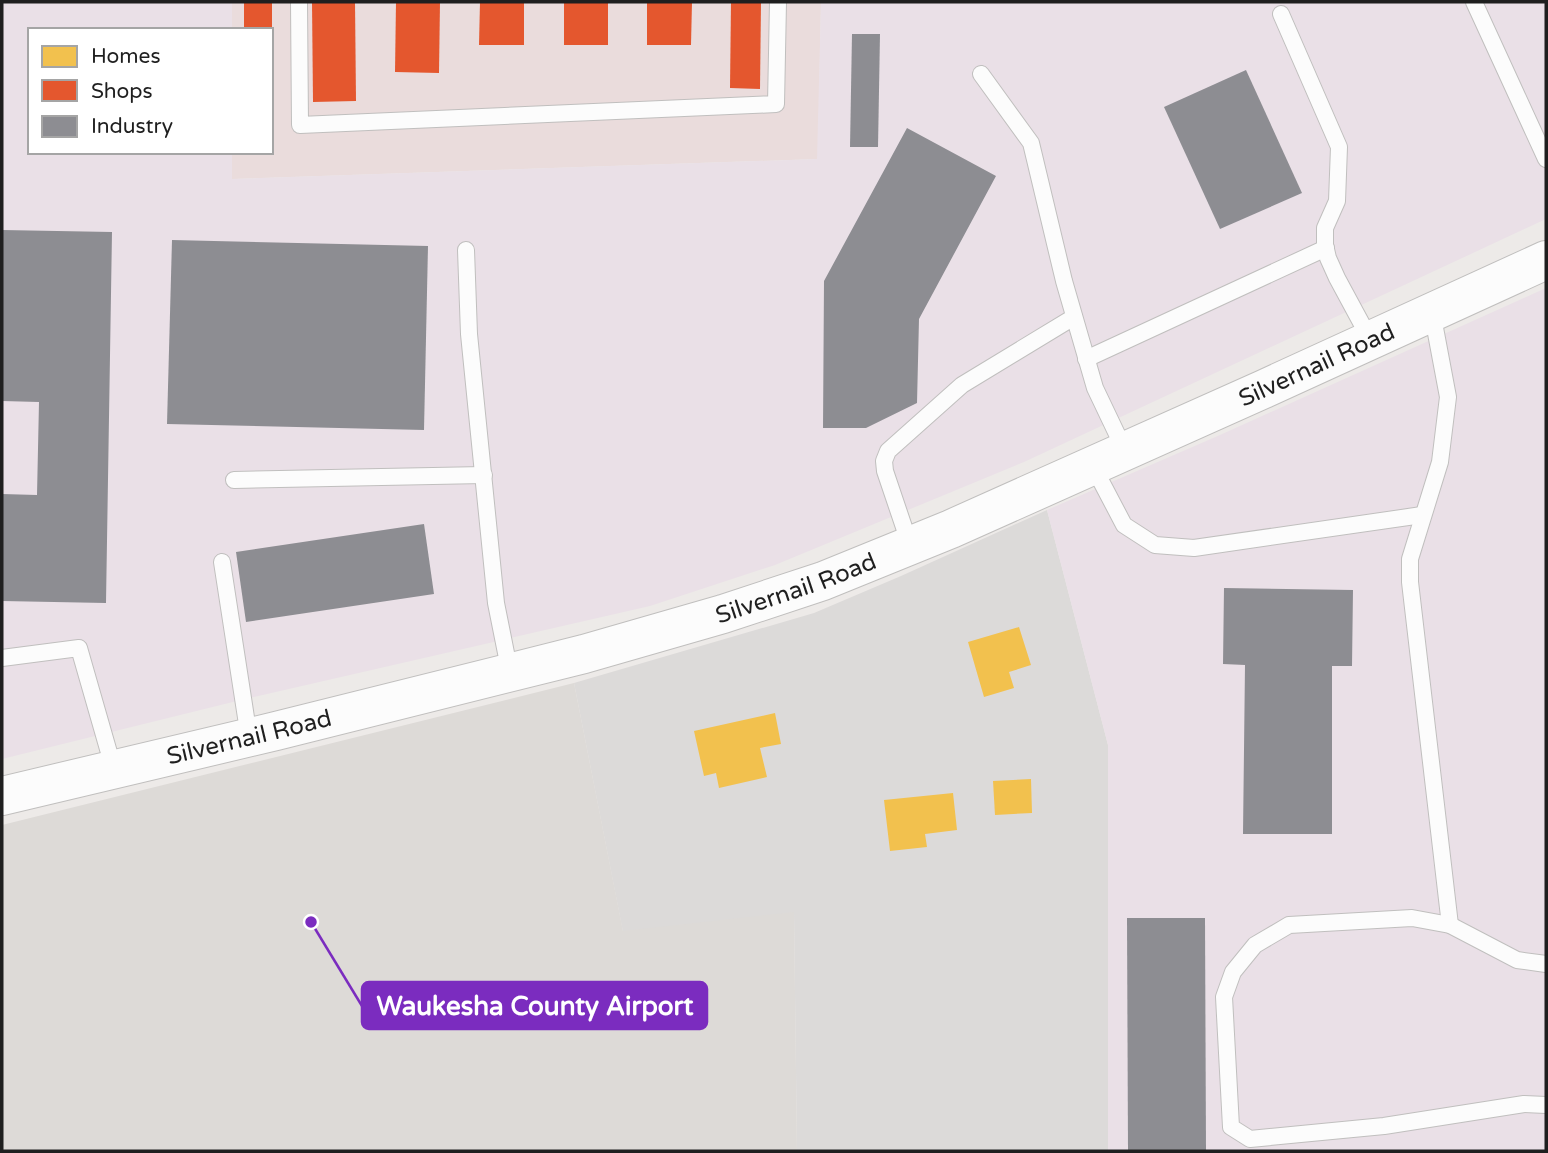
<svg xmlns="http://www.w3.org/2000/svg" width="1548" height="1153" font-family="'Varela Round',sans-serif">
<rect width="100%" height="100%" fill="#edeae8"/>
<polygon fill="#dcdad9" points="1047,510 1108,745 1108,1151 797,1151 794,913 623,932 574,683 814,613 901,576"/>
<polygon fill="#eadcdc" points="232,2 821,2 818,159 232,179 232,152 271,152 271,30 232,30"/>
<g fill="#eae0e7">
<polygon points="2,2 232,2 232,30 30,30 30,152 232,152 232,179 817,159 821,2 1546,2 1546,219 1024,462 775,565 650,606 245,699 2,759"/>
<polygon points="1546,288 1546,1151 1108,1151 1108,745 1047,510 1220,435"/>
</g>
<polygon fill="#dddad7" points="574,683 623,931 794,912 797,1151 2,1151 2,825"/>
<g fill="#f2c14e">
<polygon points="1019,627 1031,665 1009,672 1014,688 984,697 968,642"/>
<polygon points="775,713 781,744 760,748 767,777 719,788 716,773 704,776 694,731"/>
<polygon points="1031,779 1032,813 995,815 993,781"/>
<polygon points="953,793 957,830 925,834 927,847 890,851 884,800"/>
</g>
<g fill="#e4572e">
<rect x="244" y="2" width="28" height="28"/>
<polygon points="312,2 355,2 356,101 313,102"/>
<polygon points="396,2 440,2 439,73 395,72"/>
<polygon points="480,2 524,2 524,45 479,45"/>
<rect x="564" y="2" width="44" height="43"/>
<polygon points="647,2 692,2 691,45 647,45"/>
<polygon points="731,2 761,2 760,89 730,88"/>
</g>
<g fill="#8d8d92">
<polygon points="852,34 880,34 878,147 850,147"/>
<polygon points="1246,70 1302,193 1220,229 1164,107"/>
<polygon points="907,128 996,176 919,319 917,403 866,428 823,428 824,281"/>
<polygon points="2,230 112,232 106,603 2,601 2,494 37,495 39,402 2,401"/>
<polygon points="172,240 428,246 424,430 167,424"/>
<polygon points="424,524 434,594 246,622 236,552"/>
<polygon points="1224,588 1353,590 1352,666 1332,666 1332,834 1243,834 1245,665 1223,664"/>
<polygon points="1127,918 1205,918 1206,1151 1128,1151"/>
</g>
<g fill="none" stroke-linecap="round" stroke-linejoin="round">
<g stroke="#c0bfbe" stroke-width="18">
<g id="service">
<polyline points="299,2 300,125 776,104 778,2"/>
<polyline points="1474,2 1546,159"/>
<polyline points="1281,14 1339,147 1337,201 1325,228 1325,245 1328,258 1337,278 1371,341"/>
<polyline points="981,74 1031,143 1064,281 1095,388 1125,451"/>
<polyline points="466,250 469,334 496,603 510,673"/>
<polyline points="1432,312 1448,397 1440,462 1410,559 1410,582 1450,925"/>
<polyline points="1086,359 1326,248"/>
<polyline points="1093,466 1124,525 1155,545 1194,548 1422,515"/>
<polyline points="234,480 484,475"/>
<polyline points="910,545 885,471 884,461 888,451 962,385 1074,317"/>
<polyline points="222,562 249,737"/>
<polyline points="2,658 79,648 114,770"/>
<polyline points="1546,964 1517,960 1450,925 1412,918 1289,925 1255,945 1233,972 1224,997 1231,1127 1250,1139 1384,1126 1524,1104 1546,1105"/>
</g>
</g>
<g stroke="#c0bfbe" stroke-width="40">
<g id="tertiary">
<path id="s1" d="M2 796 276 731 584 654 723 614 823 581 951 529 1264 389 1546 260"/>
</g>
</g>
<use href="#service" stroke="#fcfcfc" stroke-width="16"/>
<use href="#tertiary" stroke="#fcfcfc" stroke-width="38"/>
</g>
<g text-anchor="middle" dominant-baseline="central" stroke-width="7" stroke-linejoin="round" paint-order="stroke">
<g font-size="24" fill="#1f1f1f" stroke="#fff">
<text stroke="none"><textPath href="#s1" startOffset="1388">Silvernail Road</textPath></text>
<text stroke="none"><textPath href="#s1" startOffset="821">Silvernail Road</textPath></text>
<text stroke="none"><textPath href="#s1" startOffset="254">Silvernail Road</textPath></text>
</g>
</g>
<path fill="none" stroke="#7b2cbf" stroke-width="2.5" d="M311 922L362 1006"/>
<circle fill="#7b2cbf" stroke="#fff" stroke-width="2.5" cx="311" cy="922" r="7"/>
<rect fill="#7b2cbf" stroke="#7b2cbf" stroke-width="2.5" x="362" y="982" width="345" height="47" rx="7"/>
<g font-size="26" text-anchor="middle" font-weight="bold" fill="#fff">
<text x="535" y="1015">Waukesha County Airport</text>
</g>
<rect width="1548" height="1153" fill="none" stroke="#1f1f1f" stroke-width="7"/>
<rect x="28" y="28" width="245" height="126" fill="#ffffff" stroke="#a5a5a5" stroke-width="2"/>
<rect x="42" y="46" width="35" height="21" fill="#f2c14e" stroke="#a5a5a5" stroke-width="2"/>
<text x="91" y="63" font-size="21" fill="#1f1f1f">Homes</text>
<rect x="42" y="80" width="35" height="21" fill="#e4572e" stroke="#a5a5a5" stroke-width="2"/>
<text x="91" y="98" font-size="21" fill="#1f1f1f">Shops</text>
<rect x="42" y="116" width="35" height="21" fill="#8d8d92" stroke="#a5a5a5" stroke-width="2"/>
<text x="91" y="133" font-size="21" fill="#1f1f1f">Industry</text>
</svg>
